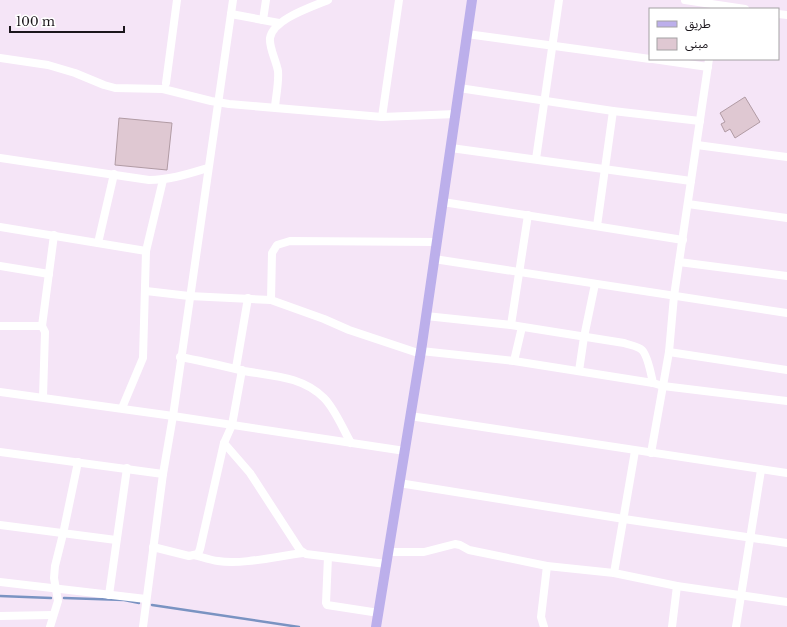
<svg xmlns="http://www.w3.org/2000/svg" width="787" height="627" font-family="'Libre Baskerville','Noto Sans Arabic',serif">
<rect width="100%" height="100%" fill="#f5e5f7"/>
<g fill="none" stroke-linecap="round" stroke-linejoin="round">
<g stroke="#7a93c2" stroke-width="2.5">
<polyline points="0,596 51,598"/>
<polyline points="64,598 124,600 139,603"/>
<polyline points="152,605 299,627"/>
</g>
</g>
<g fill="#dfc8d2" stroke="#b19ba4">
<polygon points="745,97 760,122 735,138 730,129 725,132 721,124 725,122 720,113"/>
<polygon points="119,118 172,123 167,170 115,165"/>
</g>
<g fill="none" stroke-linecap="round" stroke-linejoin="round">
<g stroke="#fff" stroke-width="8">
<polyline points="685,0 745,9"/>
<polyline points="231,14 279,23"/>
<polyline points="778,14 787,15"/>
<polyline points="263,20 266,0"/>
<polyline points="467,34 650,59"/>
<polyline points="0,58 48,65 75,73 104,85 115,88 163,89 211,101 229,104 382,117 456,114"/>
<polyline points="653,59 708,67"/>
<polyline points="166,83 177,0"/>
<polyline points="459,88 613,111 700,121"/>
<path d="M275 107C276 95 279 83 278 71 276 60 269 48 270 38 273 19 312 7 328 0"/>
<polyline points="382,117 399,0"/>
<polyline points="697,145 787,157"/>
<polyline points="451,148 691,181"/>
<path d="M0 158 149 180C170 180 188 174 208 168"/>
<polyline points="536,159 559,0"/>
<polyline points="443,202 683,240"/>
<polyline points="688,204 787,218"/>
<polyline points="597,226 613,111"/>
<polyline points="0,227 146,251"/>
<polyline points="98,243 114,174"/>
<polyline points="434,259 787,313"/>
<polyline points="679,262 787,276"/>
<polyline points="0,266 49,274"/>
<polyline points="146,291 189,296 271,300 324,319 349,330 421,354"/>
<polyline points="271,300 272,253 277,245 290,241 437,242"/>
<path d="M426 316 511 325 624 343C629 345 638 346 642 350 648 356 651 374 653 383"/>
<polyline points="511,325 528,215"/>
<polyline points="0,326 42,326 45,332 43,397"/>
<polyline points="42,326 54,235"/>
<polyline points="421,351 514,361 653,383 663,386 787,401"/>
<polyline points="669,352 787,370"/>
<path d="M180 357C202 361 223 366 244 371 272 376 302 376 324 398 335 409 343 429 351 443"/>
<polyline points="514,361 522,327"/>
<polyline points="236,368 248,298"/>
<polyline points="242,370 232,425 224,443 250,473 300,550 306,554 386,564"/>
<polyline points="579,371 584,337 595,284"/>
<polyline points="0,392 173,416 405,451"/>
<polyline points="122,408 143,358 146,251 163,180"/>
<polyline points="410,416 787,473"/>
<polyline points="0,452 163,474"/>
<polyline points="651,453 669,352 674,296 709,59"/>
<polyline points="399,483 624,519 787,543"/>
<polyline points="0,525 116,540"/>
<polyline points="153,547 189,556 198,554 200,549 224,443"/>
<polyline points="388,552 424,552 455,544 460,545 469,550 547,566 614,573 677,586 787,602"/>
<path d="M194 555C202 557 210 560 218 561 242 565 278 556 303 553"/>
<polyline points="328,557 326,603 327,605 379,613"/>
<polyline points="614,573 635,451"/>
<polyline points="0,582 146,599"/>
<polyline points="109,595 127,468"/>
<polyline points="0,616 53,615"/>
<polyline points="50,627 58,601 54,578 55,566 63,534 78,462"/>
<polyline points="143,627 163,474 173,416 233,0"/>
<polyline points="544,627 541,617 547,566"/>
<polyline points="672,627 677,586"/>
<polyline points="736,627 761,470"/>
</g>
<polyline stroke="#bcafeb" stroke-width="10" points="376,627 421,351 472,0"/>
</g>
<rect x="649" y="8" width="130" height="52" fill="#ffffff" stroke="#a4a2a4"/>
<rect x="657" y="21" width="20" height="6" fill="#bcafeb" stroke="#a4a2a4"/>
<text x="685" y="28" font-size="12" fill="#1b161c">طريق</text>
<rect x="657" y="38" width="20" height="12" fill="#dfc8d2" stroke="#a4a2a4"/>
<text x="685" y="48" font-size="12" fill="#1b161c">مبنى</text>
<path d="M10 26v6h114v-6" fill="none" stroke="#1b161c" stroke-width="2"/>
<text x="16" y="26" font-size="12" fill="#1b161c" stroke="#ffffff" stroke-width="3" paint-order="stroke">100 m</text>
</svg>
